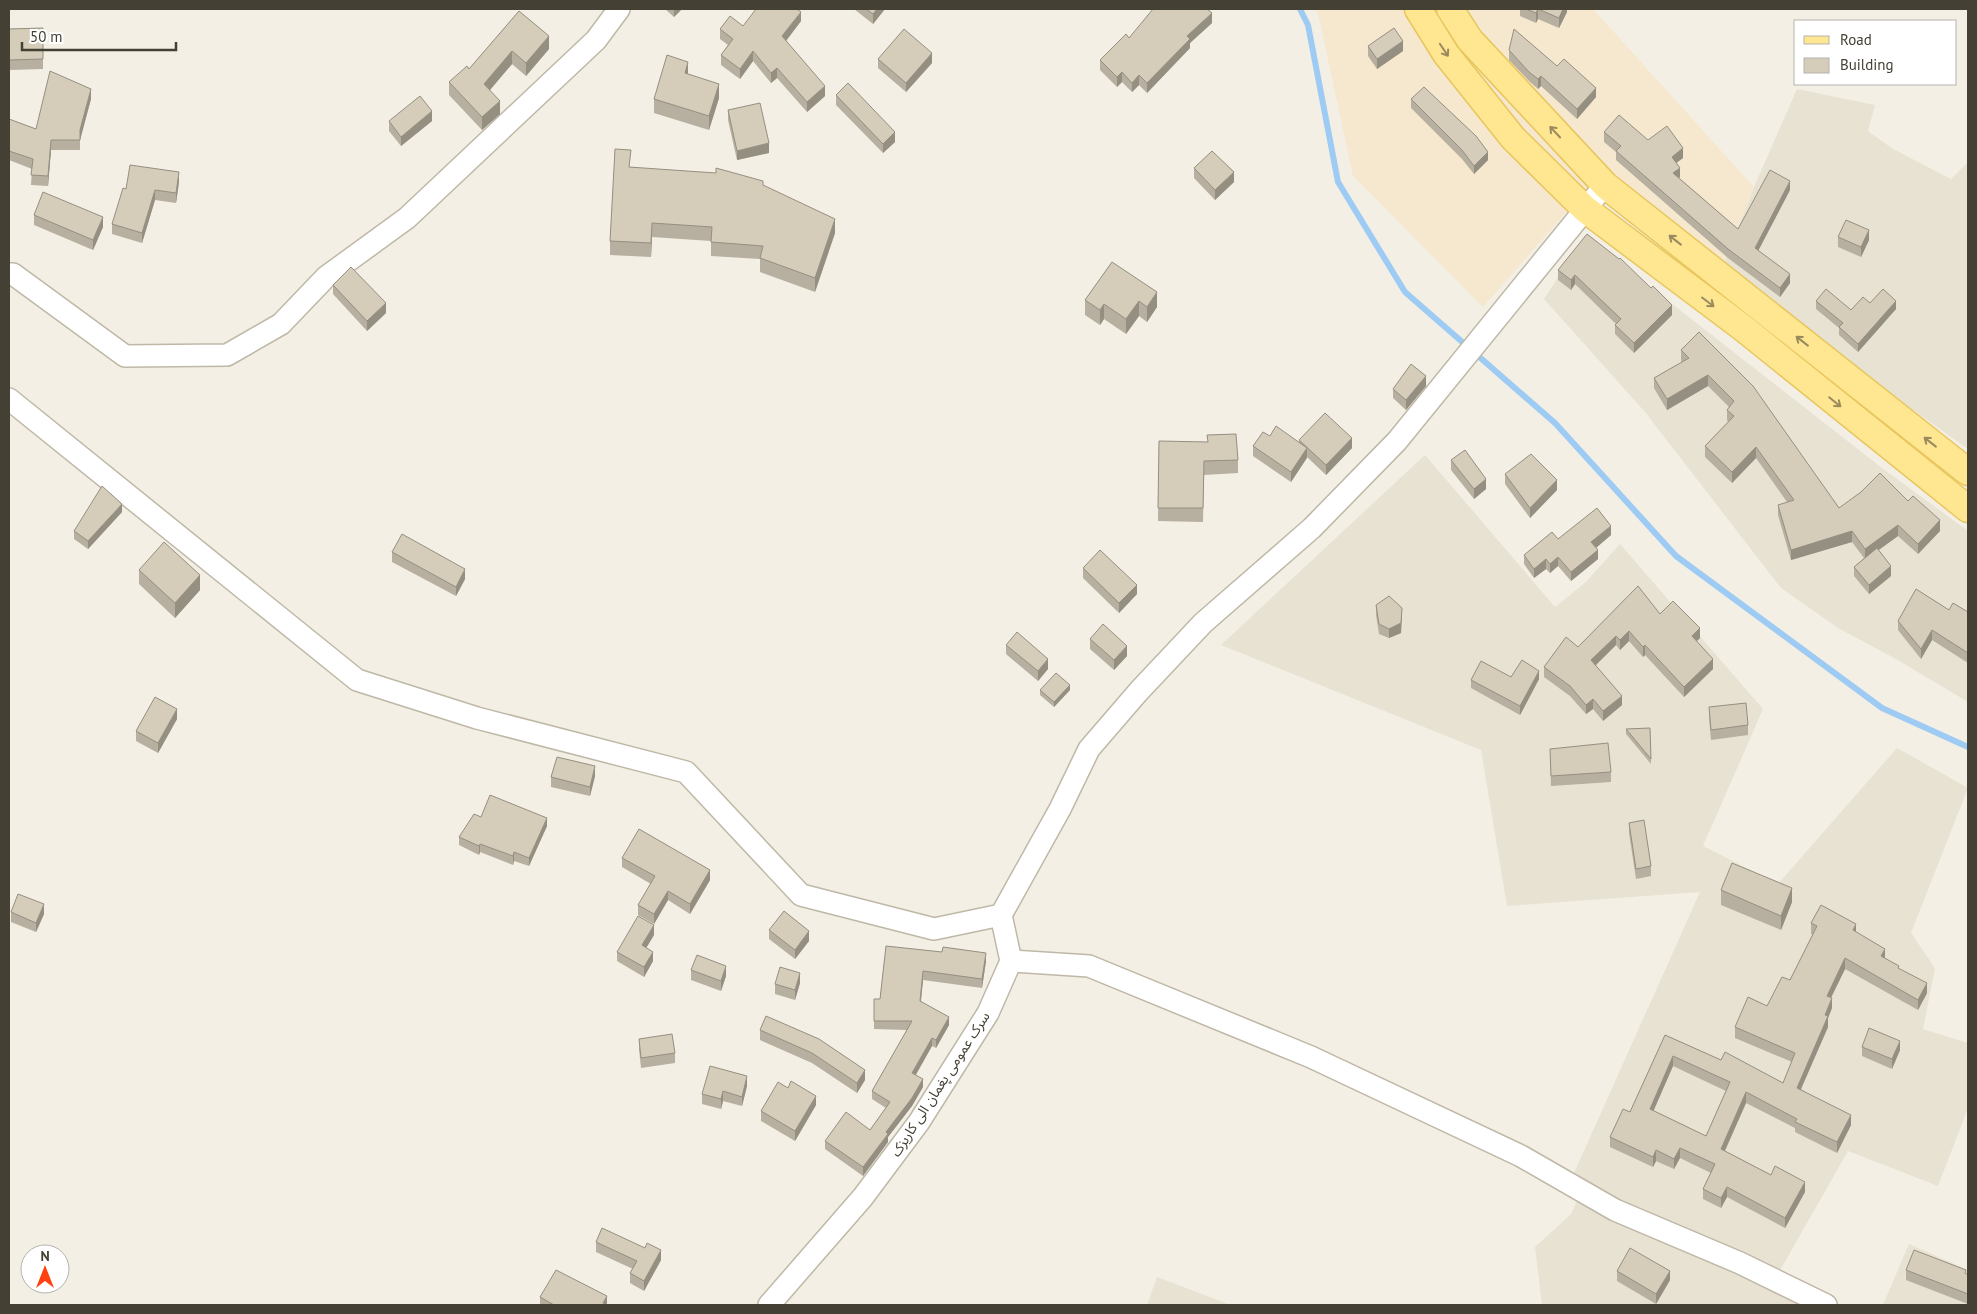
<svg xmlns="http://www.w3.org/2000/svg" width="1977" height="1314" font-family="'PT Sans','Noto Sans Arabic',sans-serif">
<rect width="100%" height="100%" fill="#f3efe4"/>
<g fill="#e7e2d2">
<polygon points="1797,89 1875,105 1868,131 1893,149 1951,179 1968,162 1968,449 1906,405 1724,263 1754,187"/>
<polygon points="1585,236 1882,468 1968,531 1968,702 1896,659 1838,628 1781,588 1645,412 1544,299"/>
<polygon points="1425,455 1555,607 1585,583 1620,544 1763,709 1703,846 1778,884 1897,748 1968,788 1911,933 1935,968 1923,1029 1968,1043 1968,1108 1938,1186 1848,1151 1778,1274 1840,1305 1542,1305 1535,1247 1571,1214 1582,1190 1570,1182 1700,892 1507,906 1481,750 1221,645"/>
<polygon points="1909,1244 1968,1270 1968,1305 1883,1305"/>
<polygon points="1157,1277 1231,1305 1147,1305"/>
</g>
<polygon fill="#f6e8ce" points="1316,9 1593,9 1754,187 1724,263 1597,177 1483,307 1353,176 1318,13"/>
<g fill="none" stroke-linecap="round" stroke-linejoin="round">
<polyline stroke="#9dcbf3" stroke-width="6" points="1300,9 1308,25 1338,182 1405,292 1555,423 1676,556 1882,708 1968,747"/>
<g stroke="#bfb8a7" stroke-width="24">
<g id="minor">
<polyline points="9,274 13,274 125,356 227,355 281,324 326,277 407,218 596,40 619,9"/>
<polyline points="9,399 357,680 477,718 686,772 801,895 934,929 1001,915 1060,809 1089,749 1139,691 1203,623 1312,528 1397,441 1605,185"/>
<polyline points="1011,961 1089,966 1311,1057 1521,1156 1615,1210 1740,1263 1826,1305"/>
<polyline points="769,1305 863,1197 919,1122 988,1013 1011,961 1001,915"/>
</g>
</g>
<g stroke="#e8c65d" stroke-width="29">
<g id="major">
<polyline points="1418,9 1446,54 1513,138 1585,209 1743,328 1968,509"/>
<polyline points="1450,9 1470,40 1605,185 1968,472"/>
</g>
</g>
<use href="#minor" stroke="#fff" stroke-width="21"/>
<use href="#major" stroke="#ffe691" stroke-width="26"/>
</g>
<g fill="#b7af9f" fill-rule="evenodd">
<polygon points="665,9 682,9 674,17"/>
<polygon points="854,9 885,9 873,24"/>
<polygon points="1520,9 1567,9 1567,12 1559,28 1538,19 1536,23 1520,16"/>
<polygon points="519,11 549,49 526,76 512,64 490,90 500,114 482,130 449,95 449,82 469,69"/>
<polygon points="801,21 786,41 825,96 807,112 777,78 771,83 753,61 740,79 721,65 721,55 728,45 720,39 720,29 743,26"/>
<polygon points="1212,23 1190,43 1190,48 1147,93 1139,85 1132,92 1122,82 1117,87 1100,70 1100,60 1129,38"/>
<polygon points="43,28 43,69 9,70 9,29"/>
<polygon points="1368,46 1403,51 1377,69 1368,56"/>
<polygon points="1509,50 1557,66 1596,97 1577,119 1541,86 1538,89 1529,81 1509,60"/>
<polygon points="878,59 932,63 906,92 878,68"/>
<polygon points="688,74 719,98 709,130 654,113 654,99"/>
<polygon points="836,95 895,142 883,153 836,105"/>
<polygon points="91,99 80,140 80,150 51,150 48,186 31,185 32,169 9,160 9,119 36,129"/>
<polygon points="1411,99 1488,160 1474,174 1462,159 1411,108"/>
<polygon points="728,110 769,153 737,160 728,120"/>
<polygon points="389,121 432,121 401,146 389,131"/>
<polygon points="1604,132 1648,140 1683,158 1676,163 1680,177 1679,178 1738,229 1790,190 1758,250 1790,283 1780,297 1728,258 1616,160 1616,152 1604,142"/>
<polygon points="630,167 763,185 835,233 815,292 760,272 760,259 711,256 711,241 652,237 651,257 610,255 610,241"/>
<polygon points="1194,168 1234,182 1215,200 1194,178"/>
<polygon points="179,182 176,203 155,200 142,243 112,234 112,224 126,189"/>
<polygon points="34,215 103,227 93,250 34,225"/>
<polygon points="1838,237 1869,240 1861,257 1838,247"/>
<polygon points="1112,262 1157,307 1147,322 1139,316 1126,334 1104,319 1100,325 1085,315 1085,300"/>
<polygon points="1558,270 1651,288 1672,315 1634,353 1615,334 1615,325 1616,324 1575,284 1571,290 1558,280"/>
<polygon points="333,285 386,313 367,331 333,294"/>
<polygon points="1816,301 1851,310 1870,303 1896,309 1858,352 1839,335 1839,328 1816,309"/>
<polygon points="1699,332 1839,508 1940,531 1918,554 1898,536 1878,550 1891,576 1869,594 1854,576 1854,567 1864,558 1852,542 1791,560 1778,515 1778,505 1787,502 1756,458 1732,483 1705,457 1705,446 1728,422 1727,420 1727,410 1729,407 1708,386 1667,410 1654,388 1654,378 1682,362 1681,361 1681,350"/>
<polygon points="1426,386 1406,410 1393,398 1393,389"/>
<polygon points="1270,436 1299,442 1299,440 1352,448 1326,475 1307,457 1291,482 1253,456 1253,446"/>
<polygon points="1159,441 1238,460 1238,473 1204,475 1203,522 1158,521"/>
<polygon points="1451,460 1486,489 1474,499 1451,470"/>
<polygon points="1505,474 1557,490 1530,518 1505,484"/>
<polygon points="122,512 88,549 74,539 74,531"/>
<polygon points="1611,535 1596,548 1598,559 1571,581 1558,566 1550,573 1546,569 1534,578 1524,564 1524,555 1558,539"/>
<polygon points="392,552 465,579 456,596 392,562"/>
<polygon points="1083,568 1137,594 1119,613 1083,578"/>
<polygon points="139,570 200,590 175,618 139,584"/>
<polygon points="1376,605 1402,618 1401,633 1389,638 1379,634 1376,615"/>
<polygon points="1968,612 1968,663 1932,640 1921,659 1898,630 1898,621"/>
<polygon points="1660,614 1700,638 1696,641 1713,669 1684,697 1645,655 1643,657 1629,641 1620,650 1616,645 1595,665 1622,705 1603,721 1593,709 1586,714 1570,696 1544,677 1544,667 1578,647"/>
<polygon points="1090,639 1127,656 1114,670 1090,649"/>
<polygon points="1006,645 1048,669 1038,681 1006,654"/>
<polygon points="1511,677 1539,679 1520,715 1471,688 1471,680"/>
<polygon points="1040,690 1070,690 1054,707 1040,695"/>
<polygon points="1709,707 1748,725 1748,735 1711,740 1709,717"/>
<polygon points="177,719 158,753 136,741 136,731"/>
<polygon points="1650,728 1651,764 1626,734 1626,729"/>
<polygon points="1550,749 1611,772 1611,782 1551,786"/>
<polygon points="595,776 590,796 551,787 551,777"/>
<polygon points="481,817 547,826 529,866 514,861 513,865 480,852 479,855 459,845 459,837"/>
<polygon points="1629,823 1651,866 1651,876 1636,879 1629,833"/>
<polygon points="622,858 710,880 690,914 668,900 654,924 638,915 638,905 651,884 622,867"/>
<polygon points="1721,890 1792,902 1781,930 1721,905"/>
<polygon points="11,912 44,914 36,932 11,922"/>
<path d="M1811 923 1856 932 1885 958 1927 993 1918 1010 1845 969 1831 997 1832 1008 1828 1018V1027L1801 1089 1851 1125 1837 1153 1795 1132V1128L1746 1103 1725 1151 1771 1175 1805 1192 1785 1228 1727 1197 1721 1208 1703 1199V1189L1711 1173 1680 1158 1674 1169 1656 1161 1653 1167 1610 1147V1137L1630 1112 1665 1035 1721 1060 1783 1083 1792 1062 1735 1038V1027L1767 1006 1790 980 1813 934H1811ZM1673 1066 1726 1091 1706 1136 1653 1111Z"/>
<polygon points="769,930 809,941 795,959 769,939"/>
<polygon points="654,935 646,948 653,961 644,977 617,961 617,952"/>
<polygon points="886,946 986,961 982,988 923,980 921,1001 949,1025 936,1048 932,1046 916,1075 923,1087 912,1106 888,1137 888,1142 863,1176 825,1149 825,1141 870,1130 886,1108 872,1099 872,1091 907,1030 874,1029 874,999 880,999"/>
<polygon points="691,970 726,976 721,991 691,980"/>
<polygon points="800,983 795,1000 775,994 775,984"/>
<polygon points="766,1016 865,1080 857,1093 812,1063 760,1040 760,1030"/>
<polygon points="639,1039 675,1053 675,1063 641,1068 639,1049"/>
<polygon points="1862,1047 1900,1050 1892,1069 1862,1056"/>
<polygon points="747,1086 742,1106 723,1101 721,1109 702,1104 702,1094"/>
<polygon points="816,1105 795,1141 761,1121 761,1111"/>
<polygon points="596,1242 661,1260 644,1291 630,1283 630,1273 633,1269 596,1252"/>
<polygon points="1906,1270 1966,1274 1968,1275 1968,1304 1906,1280"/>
<polygon points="1617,1271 1670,1280 1656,1304 1617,1281"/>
<polygon points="540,1297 607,1303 606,1305 607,1305 540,1305"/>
</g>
<g fill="#958f82">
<polygon points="674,9 682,9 674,17"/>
<polygon points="877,9 885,9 873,24 873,14"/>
<polygon points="1538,9 1538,19 1536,23 1536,13"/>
<polygon points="1563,9 1567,9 1567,12 1559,28 1559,18"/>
<polygon points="801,12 801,21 782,46 782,36"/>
<polygon points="1212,13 1212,23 1190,43 1190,48 1147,93 1147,83 1187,36"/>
<polygon points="549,36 549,49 526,76 526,63"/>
<polygon points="1403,41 1403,51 1377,69 1377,59"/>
<polygon points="512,51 512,64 484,97 484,84"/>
<polygon points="753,51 753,61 740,79 740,69"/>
<polygon points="932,53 932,63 906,92 906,83"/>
<polygon points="688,62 688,76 685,73"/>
<polygon points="777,68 777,78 771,83 771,73"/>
<polygon points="1122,72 1122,82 1117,87 1117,77"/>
<polygon points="1139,75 1139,85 1132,92 1132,83"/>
<polygon points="1541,76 1541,86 1538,89 1538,79"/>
<polygon points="719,84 719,98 709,130 709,116"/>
<polygon points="825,86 825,96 807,112 807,102"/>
<polygon points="1596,88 1596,97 1577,119 1577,109"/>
<polygon points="91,89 91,99 80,140 80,130"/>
<polygon points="500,101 500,114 482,130 482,117"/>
<polygon points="432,111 432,121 401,146 401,137"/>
<polygon points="895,132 895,142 883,153 883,144"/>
<polygon points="51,140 51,150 48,186 48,176"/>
<polygon points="769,143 769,153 737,160 737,151"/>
<polygon points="1683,148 1683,158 1672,166 1672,157"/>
<polygon points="1488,152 1488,160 1474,174 1474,166"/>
<polygon points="1680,168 1680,177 1673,182 1673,173"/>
<polygon points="179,172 179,182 176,203 176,193"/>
<polygon points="1234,172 1234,182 1215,200 1215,190"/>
<polygon points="1790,181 1790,190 1755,257 1755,248"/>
<polygon points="155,190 155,200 142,243 142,233"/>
<polygon points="103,217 103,227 93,250 93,240"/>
<polygon points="835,219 835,233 815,292 815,278"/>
<polygon points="652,223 652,237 651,257 651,243"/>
<polygon points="1869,230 1869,240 1861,257 1861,247"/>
<polygon points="1790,274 1790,283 1780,297 1780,288"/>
<polygon points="1575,275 1575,284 1571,290 1571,280"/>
<polygon points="1157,292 1157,307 1147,322 1147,307"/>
<polygon points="1139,301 1139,316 1126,334 1126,319"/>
<polygon points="1896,301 1896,309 1858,352 1858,344"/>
<polygon points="386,303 386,313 367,331 367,321"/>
<polygon points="1104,304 1104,319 1100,325 1100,310"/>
<polygon points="1672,305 1672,315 1634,353 1634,343"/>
<polygon points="1708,375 1708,386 1667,410 1667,399"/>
<polygon points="1426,376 1426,386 1406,410 1406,400"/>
<polygon points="1352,438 1352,448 1326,475 1326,465"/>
<polygon points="1756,447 1756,458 1732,483 1732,472"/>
<polygon points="1307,448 1307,458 1291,482 1291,472"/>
<polygon points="1486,479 1486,489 1474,499 1474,489"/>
<polygon points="1557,480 1557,490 1530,518 1530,508"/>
<polygon points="122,504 122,512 88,549 88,541"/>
<polygon points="1940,520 1940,531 1918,554 1918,544"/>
<polygon points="1898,525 1898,536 1865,560 1865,549"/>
<polygon points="1611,526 1611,535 1591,552 1591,542"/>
<polygon points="1852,531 1852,542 1791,560 1791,550"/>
<polygon points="1598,550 1598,559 1571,581 1571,572"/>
<polygon points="1558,557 1558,566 1550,573 1550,564"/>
<polygon points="1546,559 1546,569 1534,578 1534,569"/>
<polygon points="1891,566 1891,576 1869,594 1869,585"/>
<polygon points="465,569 465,579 456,596 456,587"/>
<polygon points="200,575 200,590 175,618 175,603"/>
<polygon points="1137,585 1137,594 1119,613 1119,603"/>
<polygon points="1402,608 1401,633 1389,638 1389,629"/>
<polygon points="1700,628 1700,638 1692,646 1692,636"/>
<polygon points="1932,630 1932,640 1921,659 1921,649"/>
<polygon points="1629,631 1629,641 1620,650 1620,640"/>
<polygon points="1616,636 1616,645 1591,670 1591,660"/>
<polygon points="1645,645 1645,655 1643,657 1643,647"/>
<polygon points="1127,646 1127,656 1114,670 1114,660"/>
<polygon points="1048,659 1048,669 1038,681 1038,671"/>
<polygon points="1713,659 1713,669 1684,697 1684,687"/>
<polygon points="1539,671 1539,679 1520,715 1520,706"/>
<polygon points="1070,685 1070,690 1054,707 1054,702"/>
<polygon points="1622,696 1622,705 1603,721 1603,711"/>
<polygon points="1593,699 1593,709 1586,714 1586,705"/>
<polygon points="177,709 177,719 158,753 158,743"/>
<polygon points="595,766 595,776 590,796 590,787"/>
<polygon points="547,818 547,826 529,866 529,858"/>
<polygon points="480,844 480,852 479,855 479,846"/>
<polygon points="514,852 514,861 513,865 513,856"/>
<polygon points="710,870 710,880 690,914 690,904"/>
<polygon points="1792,888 1792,902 1781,930 1781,916"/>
<polygon points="668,891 668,900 654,924 654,914"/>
<polygon points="44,904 44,914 36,932 36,923"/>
<polygon points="1856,924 1856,934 1853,930"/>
<polygon points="654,925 654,935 642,955 642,945"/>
<polygon points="809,931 809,941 795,959 795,950"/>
<polygon points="1885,949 1885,959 1881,956"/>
<polygon points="653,952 653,961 644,977 644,967"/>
<polygon points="986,953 986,961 982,988 982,979"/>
<polygon points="1845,958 1845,969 1827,1006 1827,996"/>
<polygon points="726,966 726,976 721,991 721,981"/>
<polygon points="923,971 923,980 920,1009 920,1001"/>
<polygon points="800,973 800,983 795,1000 795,990"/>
<polygon points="1927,983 1927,993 1918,1010 1918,1000"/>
<polygon points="1832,998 1832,1008 1828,1018 1828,1027 1797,1098 1797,1088"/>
<polygon points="949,1017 949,1025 936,1048 936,1040"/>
<polygon points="932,1038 932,1046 912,1081 912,1073"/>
<polygon points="1900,1041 1900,1050 1892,1069 1892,1059"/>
<polygon points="1673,1056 1673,1066 1650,1119 1650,1109"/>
<polygon points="865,1070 865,1080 857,1093 857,1083"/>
<polygon points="747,1076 747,1086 742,1106 742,1097"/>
<polygon points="923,1079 923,1087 912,1106 888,1137 888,1142 863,1176 863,1167 886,1132"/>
<polygon points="723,1091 723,1101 721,1109 721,1099"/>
<polygon points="1746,1092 1746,1103 1721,1159 1721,1149"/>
<polygon points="816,1096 816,1105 795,1141 795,1131"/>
<polygon points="1851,1115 1851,1125 1837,1153 1837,1142"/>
<polygon points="1680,1148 1680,1158 1674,1169 1674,1159"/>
<polygon points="1656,1150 1656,1161 1653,1167 1653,1157"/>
<polygon points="1805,1182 1805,1192 1785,1228 1785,1218"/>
<polygon points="1727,1187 1727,1197 1721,1208 1721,1198"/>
<polygon points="661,1250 661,1260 644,1291 644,1281"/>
<polygon points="1670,1271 1670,1280 1656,1304 1656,1294"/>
<polygon points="607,1296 607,1303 606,1305 603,1303"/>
</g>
<g fill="#d5ccb9" stroke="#958f82" fill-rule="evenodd">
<polygon points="756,9 797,9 801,12 782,36 825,86 807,102 777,68 771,73 753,51 740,69 721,55 733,39 720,29 730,16 743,26"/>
<polygon points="866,9 877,9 873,14"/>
<polygon points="1153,9 1207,9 1212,13 1187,36 1190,39 1147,83 1139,75 1132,83 1122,72 1117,77 1100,60 1126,34 1129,38"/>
<polygon points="1526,9 1563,9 1559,18 1538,9 1536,13"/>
<polygon points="519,11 549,36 526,63 512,51 484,84 500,101 482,117 449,82 467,66 469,69"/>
<polygon points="43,28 43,59 9,60 9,29"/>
<polygon points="1394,28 1403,41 1377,59 1368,46"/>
<polygon points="904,29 932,53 906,83 878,59"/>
<polygon points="1514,29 1557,66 1564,59 1596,88 1577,109 1541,76 1538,79 1529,72 1509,50"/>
<polygon points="667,55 688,62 685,73 719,84 709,116 654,99"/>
<polygon points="50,71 91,89 80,130 80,140 51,140 48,176 31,175 33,159 9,151 9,119 36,129"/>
<polygon points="848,83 895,132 883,144 836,95"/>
<polygon points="1424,87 1476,136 1488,152 1474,166 1462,150 1411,99"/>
<polygon points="420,96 432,111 401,137 389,121"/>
<polygon points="760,103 769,143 737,151 728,110"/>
<polygon points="1619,115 1648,140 1667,126 1683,148 1672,157 1680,168 1673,173 1738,229 1770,170 1790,181 1755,248 1790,274 1780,288 1728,249 1616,151 1621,146 1604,132"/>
<polygon points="615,149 631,150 629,167 716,173 716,168 763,181 763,185 835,219 815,278 760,258 763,246 711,242 712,227 652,223 651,243 610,241"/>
<polygon points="1212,151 1234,172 1215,190 1194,168"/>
<polygon points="130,165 179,172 176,193 155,190 142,233 112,224 123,188 126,189"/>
<polygon points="43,192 103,217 93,240 34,215"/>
<polygon points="1846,220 1869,230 1861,247 1838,237"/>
<polygon points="1587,234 1619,259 1620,258 1651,288 1653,286 1672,305 1634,343 1615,325 1621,319 1575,275 1571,280 1558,270"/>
<polygon points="1112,262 1157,292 1147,307 1139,301 1126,319 1104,304 1100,310 1085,300"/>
<polygon points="351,267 386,303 367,321 333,285"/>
<polygon points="1826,289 1851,310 1863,297 1870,303 1883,289 1896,301 1858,344 1839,327 1843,323 1816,301"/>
<polygon points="1699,332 1753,386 1839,508 1861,492 1880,473 1908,501 1913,496 1940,520 1918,544 1898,525 1865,549 1852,531 1791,550 1778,505 1794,500 1756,447 1732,472 1705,446 1734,416 1727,410 1734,401 1708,375 1667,399 1654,378 1689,358 1681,350"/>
<polygon points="1411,364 1426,376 1406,400 1393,389"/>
<polygon points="1325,413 1352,438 1326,465 1299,440"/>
<polygon points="1276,426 1307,448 1291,472 1253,446 1263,432 1270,436"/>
<polygon points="1236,434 1238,460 1204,461 1203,508 1158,508 1159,441 1208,442 1207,435"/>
<polygon points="1465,450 1486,479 1474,489 1451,460"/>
<polygon points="1531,454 1557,480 1530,508 1505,474"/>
<polygon points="102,486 122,504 88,541 74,531"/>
<polygon points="1597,508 1611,526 1591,542 1598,550 1571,572 1558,557 1550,564 1546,559 1534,569 1524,555 1552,532 1558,539"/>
<polygon points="402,534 465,569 456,587 392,552"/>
<polygon points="164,542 200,575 175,603 139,570"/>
<polygon points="1877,548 1891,566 1869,585 1854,567"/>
<polygon points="1100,550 1137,585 1119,603 1083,568"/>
<polygon points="1638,586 1660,614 1673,601 1700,628 1692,636 1713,659 1684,687 1645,645 1643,647 1629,631 1620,640 1616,636 1591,660 1622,696 1603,711 1593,699 1586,705 1570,686 1544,667 1566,637 1578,647"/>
<polygon points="1916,589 1949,610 1953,603 1968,612 1968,653 1932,630 1921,649 1898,621"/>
<polygon points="1389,596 1402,608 1401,623 1389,629 1379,624 1376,605"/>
<polygon points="1103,624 1127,646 1114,660 1090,639"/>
<polygon points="1017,632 1048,659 1038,671 1006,645"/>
<polygon points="1522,660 1539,671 1520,706 1471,680 1481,661 1511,677"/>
<polygon points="1056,673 1070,685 1054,702 1040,690"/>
<polygon points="155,697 177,709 158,743 136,731"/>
<polygon points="1746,703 1748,725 1711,730 1709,707"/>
<polygon points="1650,728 1651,759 1626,729"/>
<polygon points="1608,743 1611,772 1551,776 1550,749"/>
<polygon points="557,757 595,766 590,787 551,777"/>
<polygon points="490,795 547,818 529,858 514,852 513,856 480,844 479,846 459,837 474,814 481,817"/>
<polygon points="1644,820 1651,866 1636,869 1629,823"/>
<polygon points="639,829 710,870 690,904 668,891 654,914 638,905 655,876 622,858"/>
<polygon points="1732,863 1792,888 1781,916 1721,890"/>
<polygon points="18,894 44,904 36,923 11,912"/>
<path d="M1821 905 1856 924 1853 930 1885 949 1881 956 1899 966 1898 968 1927 983 1918 1000 1845 958 1827 996 1832 998 1825 1015 1828 1016 1797 1088 1851 1115 1837 1142 1795 1122 1797 1119 1746 1092 1721 1149 1771 1175 1775 1166 1805 1182 1785 1218 1727 1187 1721 1198 1703 1189 1715 1164 1680 1148 1674 1159 1656 1150 1653 1157 1610 1137 1623 1109 1630 1112 1665 1035 1721 1060 1725 1052 1783 1083 1795 1053 1735 1027 1748 997 1767 1006 1782 977 1790 980 1817 926 1811 923ZM1673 1056 1730 1082 1706 1136 1650 1109Z"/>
<polygon points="784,911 809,931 795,950 769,930"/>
<polygon points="638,916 654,925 642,945 653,952 644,967 617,952"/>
<polygon points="886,946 942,952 943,947 986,953 982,979 923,971 920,1001 949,1017 936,1040 932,1038 912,1073 923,1079 912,1098 886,1132 888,1134 863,1167 825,1141 846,1112 870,1130 890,1102 872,1091 912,1021 874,1021 874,999 880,999"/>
<polygon points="697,955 726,966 721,981 691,970"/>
<polygon points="780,967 800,973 795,990 775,984"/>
<polygon points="766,1016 819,1039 865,1070 857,1083 812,1053 760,1030"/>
<polygon points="1869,1028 1900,1041 1892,1059 1862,1047"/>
<polygon points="672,1034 675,1053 641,1058 639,1039"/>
<polygon points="710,1066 747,1076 742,1097 723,1091 721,1099 702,1094"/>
<polygon points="791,1081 816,1096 795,1131 761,1111 778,1082 788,1088"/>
<polygon points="602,1228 645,1248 647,1243 661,1250 644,1281 630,1273 637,1261 596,1242"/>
<polygon points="1630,1248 1670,1271 1656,1294 1617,1271"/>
<polygon points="1914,1250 1966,1270 1965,1273 1968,1275 1968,1294 1906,1270"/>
<polygon points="556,1270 607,1296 603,1303 607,1305 554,1305 540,1297"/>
</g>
<defs><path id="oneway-shaft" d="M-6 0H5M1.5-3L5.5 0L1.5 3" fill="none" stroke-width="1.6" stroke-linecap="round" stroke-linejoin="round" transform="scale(1.25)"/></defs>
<g stroke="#998b5e">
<use href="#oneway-shaft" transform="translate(1444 50) rotate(56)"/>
<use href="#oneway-shaft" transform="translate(1555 132) rotate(-133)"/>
<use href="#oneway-shaft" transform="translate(1675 240) rotate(-142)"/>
<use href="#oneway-shaft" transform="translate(1708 302) rotate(37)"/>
<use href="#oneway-shaft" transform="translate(1802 341) rotate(-142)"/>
<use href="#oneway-shaft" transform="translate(1835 402) rotate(39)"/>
<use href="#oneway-shaft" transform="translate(1930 442) rotate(-142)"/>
</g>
<g text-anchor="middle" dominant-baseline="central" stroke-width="4" stroke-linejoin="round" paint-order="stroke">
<g font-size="14" fill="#454034" stroke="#fff">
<text transform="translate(940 1084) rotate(-57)">سرک عمومی پغمان الی کاریزک</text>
</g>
</g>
<rect width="1977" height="1314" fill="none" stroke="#454034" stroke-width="20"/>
<rect x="1794" y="20" width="162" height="65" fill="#ffffff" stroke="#b5b3ae"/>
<rect x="1804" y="36" width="25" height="8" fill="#ffe691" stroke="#b5b3ae"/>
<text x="1840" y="45" font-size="15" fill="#454034">Road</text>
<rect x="1804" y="58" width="25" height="15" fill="#d5ccb9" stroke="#b5b3ae"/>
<text x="1840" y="70" font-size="15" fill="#454034">Building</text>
<g transform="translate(45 1269)"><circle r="24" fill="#ffffff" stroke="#b5b3ae"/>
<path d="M0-4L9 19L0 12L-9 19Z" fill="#ff410f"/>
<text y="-8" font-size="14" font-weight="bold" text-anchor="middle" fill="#454034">N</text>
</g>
<path d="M22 42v8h154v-8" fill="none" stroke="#454034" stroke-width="2.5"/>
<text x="30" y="42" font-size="15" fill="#454034" stroke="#ffffff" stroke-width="4" paint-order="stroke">50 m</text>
</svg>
